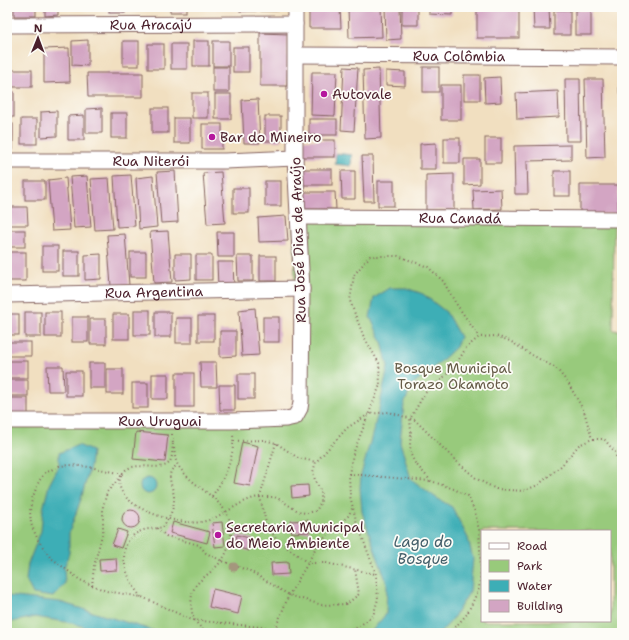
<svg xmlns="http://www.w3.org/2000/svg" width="629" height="640" font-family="'Shantell Sans',sans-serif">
<rect width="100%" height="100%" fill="#fdfcf7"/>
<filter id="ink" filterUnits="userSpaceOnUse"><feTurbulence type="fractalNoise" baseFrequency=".025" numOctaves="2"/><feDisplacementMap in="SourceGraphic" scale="8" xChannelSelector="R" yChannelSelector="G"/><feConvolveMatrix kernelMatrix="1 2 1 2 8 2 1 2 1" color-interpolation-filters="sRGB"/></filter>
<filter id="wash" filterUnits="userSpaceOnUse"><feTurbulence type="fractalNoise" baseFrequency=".012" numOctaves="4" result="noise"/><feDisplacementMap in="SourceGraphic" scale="16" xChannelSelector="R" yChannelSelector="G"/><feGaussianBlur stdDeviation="0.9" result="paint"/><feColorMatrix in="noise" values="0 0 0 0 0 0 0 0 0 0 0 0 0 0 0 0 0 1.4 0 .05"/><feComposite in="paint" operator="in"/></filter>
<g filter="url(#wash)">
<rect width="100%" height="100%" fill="#f1dfc0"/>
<path fill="#98ca7b" stroke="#717453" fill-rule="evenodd" d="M294 214 614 222 613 330 622 331V633H7V420L283 418 296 407ZM482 531H610V621H482Z"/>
<g fill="#3daeb6" stroke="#446670">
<polygon points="336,153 352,155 351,166 335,164"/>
<polygon points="390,288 406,288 423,294 446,312 460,337 456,347 438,364 413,384 404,404 400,442 411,479 435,497 452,507 468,538 473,559 470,591 452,620 440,633 370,633 386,614 387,583 377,556 362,512 360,488 361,475 378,413 388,367 382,342 370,317 374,298"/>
<polygon points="78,445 92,451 90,467 81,499 69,533 69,553 64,568 65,584 53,597 33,594 26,580 28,564 41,531 43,509 49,485 59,466 59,453"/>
<circle cx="148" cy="486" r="8"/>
<polygon points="7,596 60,602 161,633 103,633 72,623 35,617 7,623"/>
</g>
<g id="blocks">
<g fill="#d3a5c3">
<rect x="14" y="7" width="22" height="9"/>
<polygon points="45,7 58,7 58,15 45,16"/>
<rect x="109" y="7" width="16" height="6"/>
<rect x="170" y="7" width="16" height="5"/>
<rect x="240" y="7" width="16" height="4"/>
<rect x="261" y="7" width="16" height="4"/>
<polygon points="348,7 381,7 382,37 349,38"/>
<polygon points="385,7 400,7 401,39 386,40"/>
<rect x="402" y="7" width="16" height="18"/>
<polygon points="429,7 452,7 452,15 429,14"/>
<rect x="477" y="7" width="42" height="31"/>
<polygon points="533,7 549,7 550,29 534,29"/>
<rect x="619" y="7" width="3" height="22"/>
<polygon points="309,8 340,8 341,28 309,28"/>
<rect x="554" y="10" width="16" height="25"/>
<rect x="575" y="10" width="16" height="25"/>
<polygon points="260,33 288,34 287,86 260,86"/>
<polygon points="88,40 88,66 72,65 72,41"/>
<rect x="123" y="41" width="16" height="25"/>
<rect x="193" y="41" width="16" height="25"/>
<rect x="213" y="41" width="16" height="25"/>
<rect x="148" y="44" width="16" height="25"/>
<rect x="171" y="44" width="16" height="25"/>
<rect x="233" y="47" width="16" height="25"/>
<polygon points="69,48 70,82 44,83 44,49"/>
<rect x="213" y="67" width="16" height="25"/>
<polygon points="344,67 358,68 354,131 341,130"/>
<rect x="423" y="67" width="16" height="25"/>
<rect x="619" y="68" width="3" height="25"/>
<polygon points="379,69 381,138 365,139 363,70"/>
<rect x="7" y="70" width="25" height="17"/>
<polygon points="386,71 405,72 405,86 386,85"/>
<polygon points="312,72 337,72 335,116 311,115"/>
<polygon points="87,73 143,73 143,97 88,97"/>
<rect x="464" y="75" width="16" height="25"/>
<polygon points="500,77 501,102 485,103 484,78"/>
<polygon points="565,79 580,79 581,141 566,141"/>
<polygon points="585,79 603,79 605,157 587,158"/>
<rect x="441" y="85" width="20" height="35"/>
<polygon points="558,91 559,117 517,119 516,93"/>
<rect x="7" y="92" width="7" height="25"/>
<rect x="192" y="93" width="16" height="25"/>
<rect x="215" y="94" width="16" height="25"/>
<polygon points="258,99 260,143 244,143 242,100"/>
<polygon points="102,108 102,133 86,133 86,109"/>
<rect x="152" y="108" width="16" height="25"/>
<polygon points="57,111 57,136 41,137 41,112"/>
<rect x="111" y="113" width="16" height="25"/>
<polygon points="84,115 84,140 68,140 68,116"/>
<rect x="265" y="116" width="16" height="25"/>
<rect x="174" y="118" width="16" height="25"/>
<rect x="21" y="119" width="16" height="25"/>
<rect x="309" y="119" width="28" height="16"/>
<rect x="7" y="124" width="6" height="25"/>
<rect x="202" y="124" width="20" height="25"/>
<rect x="444" y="138" width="16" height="25"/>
<rect x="485" y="138" width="16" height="25"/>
<rect x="299" y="140" width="36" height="17"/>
<polygon points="436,143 436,169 420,169 420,144"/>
<polygon points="571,145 571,160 527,161 528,194 515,194 514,146"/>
<polygon points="362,156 373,156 374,201 364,201"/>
<polygon points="464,159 480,159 480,184 464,185"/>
<rect x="297" y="169" width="35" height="16"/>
<polygon points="175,171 178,222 161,223 157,172"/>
<polygon points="341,171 355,171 355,199 342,199"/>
<rect x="554" y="171" width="16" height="25"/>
<polygon points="221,172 225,223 207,224 203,173"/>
<polygon points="454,174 454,210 426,210 426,175"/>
<rect x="7" y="175" width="3" height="25"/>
<polygon points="131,175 135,226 117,227 114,176"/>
<polygon points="87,176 91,227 74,228 70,177"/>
<polygon points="153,176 157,227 139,229 136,178"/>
<polygon points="66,178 70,230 52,231 48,180"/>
<polygon points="109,178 113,229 95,230 91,179"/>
<rect x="25" y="181" width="20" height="19"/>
<rect x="265" y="181" width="16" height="25"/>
<rect x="378" y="181" width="16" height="25"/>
<rect x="580" y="185" width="38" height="29"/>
<rect x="233" y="188" width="16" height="25"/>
<polygon points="501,189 502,209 474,210 473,190"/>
<polygon points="300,192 335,192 336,209 300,209"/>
<polygon points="7,207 27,207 28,225 7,225"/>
<polygon points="286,216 288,241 259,242 258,218"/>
<rect x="7" y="230" width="18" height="17"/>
<polygon points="168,231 172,282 154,283 150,232"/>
<polygon points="217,232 234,232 234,257 218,257"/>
<polygon points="125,234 129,285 111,286 107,235"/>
<rect x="42" y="246" width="16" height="25"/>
<rect x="63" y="251" width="16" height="25"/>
<rect x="7" y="252" width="19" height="29"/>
<rect x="130" y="252" width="16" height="25"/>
<polygon points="101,254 101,279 85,280 85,255"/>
<polygon points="175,254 191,254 191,279 175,280"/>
<rect x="196" y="255" width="16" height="25"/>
<polygon points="237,256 253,256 253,281 238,281"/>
<rect x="260" y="256" width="16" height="25"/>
<polygon points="217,262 233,262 234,287 218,287"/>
<polygon points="255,308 259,355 242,356 239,310"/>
<rect x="134" y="310" width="16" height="25"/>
<rect x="25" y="312" width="16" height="25"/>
<rect x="45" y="312" width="16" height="25"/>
<rect x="155" y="312" width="16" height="25"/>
<rect x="7" y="314" width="12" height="21"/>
<rect x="113" y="314" width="16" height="25"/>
<rect x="198" y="316" width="16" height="25"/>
<rect x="72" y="317" width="16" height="25"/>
<rect x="263" y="317" width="16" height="25"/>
<rect x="176" y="318" width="16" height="25"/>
<rect x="90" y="319" width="16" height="25"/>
<polygon points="220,331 236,331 236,356 220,357"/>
<rect x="7" y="342" width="24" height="14"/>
<rect x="7" y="361" width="21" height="17"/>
<polygon points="200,362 216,362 217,387 201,387"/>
<rect x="89" y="363" width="16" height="25"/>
<polygon points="47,366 63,366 64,391 48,391"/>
<rect x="107" y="369" width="16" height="25"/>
<rect x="66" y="371" width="16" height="25"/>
<rect x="176" y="373" width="18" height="34"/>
<rect x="152" y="374" width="16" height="25"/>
<rect x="238" y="374" width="16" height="25"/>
<rect x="7" y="380" width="21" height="16"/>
<rect x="132" y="383" width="16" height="25"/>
<polygon points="219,385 235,385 235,410 220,410"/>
<rect x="7" y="398" width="21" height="16"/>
<polygon points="136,432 168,435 165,462 133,459"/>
<polygon points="242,442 258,446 250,486 234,483"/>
<polygon points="308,485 309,496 292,498 291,486"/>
<circle cx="131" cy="519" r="9"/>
<polygon points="308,520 309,532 292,533 291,521"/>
<polygon points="173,522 210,532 207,543 170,533"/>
<polygon points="222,522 225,546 215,547 212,523"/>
<polygon points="118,529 127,532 121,548 112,545"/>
<polygon points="237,535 253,539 249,551 234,546"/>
<polygon points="116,558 117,570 100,571 99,559"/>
<polygon points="288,562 289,574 272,575 271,563"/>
<polygon points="213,589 242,596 238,614 209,607"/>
</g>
</g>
</g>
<g filter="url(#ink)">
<use href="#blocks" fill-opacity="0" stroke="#84625f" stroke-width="1"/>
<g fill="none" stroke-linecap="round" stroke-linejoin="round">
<g stroke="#84625f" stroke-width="17">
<g id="street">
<path id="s1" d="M7 25 295 24"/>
<path id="s2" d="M296 55 622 57"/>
<path id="s3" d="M7 161H225L295 158"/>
<path id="s4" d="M299 217 622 219"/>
<path id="s5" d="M7 295 302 289"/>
<path id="s6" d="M7 421H232L286 419 295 417 300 408 301 402 302 289 295 158V7"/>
</g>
</g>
<g stroke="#84625f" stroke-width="2" stroke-dasharray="1 3" stroke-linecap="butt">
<polyline points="172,434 173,444"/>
<polyline points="234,441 263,440 276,443 298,458 316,462"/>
<polyline points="276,443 260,497 266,523 276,539 308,563 326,563 375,574"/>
<path d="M173 444C172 448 173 454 171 459 165 478 127 453 120 479 113 507 180 526 201 522 222 519 242 497 262 497 265 497 270 497 274 497 284 500 296 513 307 513 309 513 313 511 316 511L321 502V492L315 480 313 472 316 462 347 428 369 414 389 412 415 420 455 460 477 479 496 489 523 491 538 485 561 466 579 445 592 439H604L615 452 622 480"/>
<path d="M174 448C175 456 175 462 180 468 195 490 233 501 231 533 231 542 227 554 221 561 215 570 204 576 197 584 190 591 190 610 194 619 197 624 202 629 206 633"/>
<polyline points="349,474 430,481"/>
<path d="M212 496C225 478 235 457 233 434"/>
<polyline points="157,528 166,536 199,545 206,553 222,561 250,571 289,595 322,605 347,604 359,594 355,569"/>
<polyline points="92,586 94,566 103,531 103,507 107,492 123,474 90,467 70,465 59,466 45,473 39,481 32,499 30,511 31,524 38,540 50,557 80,580 106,591 142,597 192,620 308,632 341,633 355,629 373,616 378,599 376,574 356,520 350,496 349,474 353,454 380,385 379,363 363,335 350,301 354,275 370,256 398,256 428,267 443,281 455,302 479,337"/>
<path d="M141 597C126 579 112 543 141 531 148 528 156 529 163 527 168 519 174 510 174 500 175 488 162 473 178 465"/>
<polyline points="275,629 289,595 308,563 317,545 348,516 353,507"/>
<polyline points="450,633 467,614 479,589 481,570 479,530 475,512 468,496 454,489 431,481 415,463 411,455 410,445 411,431 410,419 425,393 441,380 455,366 466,348 479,337 496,336 510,341 532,355 556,368 568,383 584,411 592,439"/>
</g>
<use href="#street" stroke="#fff" stroke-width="15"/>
</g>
<circle fill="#a4967d" cx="234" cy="567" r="4.5"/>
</g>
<g fill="#b5179e" stroke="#fdfcf7" stroke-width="1.5">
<circle cx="324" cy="94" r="4"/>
<circle cx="212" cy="137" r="4"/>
<circle cx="218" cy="535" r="4"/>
</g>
<g text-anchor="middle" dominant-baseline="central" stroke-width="3.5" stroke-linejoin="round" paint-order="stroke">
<g font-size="14" fill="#4a1f2b" stroke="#fdfcf7">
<text stroke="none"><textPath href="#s1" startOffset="144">Rua Aracajú</textPath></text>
<text stroke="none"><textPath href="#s2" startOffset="163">Rua Colômbia</textPath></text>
<text stroke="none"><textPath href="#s3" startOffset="144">Rua Niterói</textPath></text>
<text stroke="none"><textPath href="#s4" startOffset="161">Rua Canadá</textPath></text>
<text transform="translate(298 240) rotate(-92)">Rua José Dias de Araújo</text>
<text stroke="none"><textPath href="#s5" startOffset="147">Rua Argentina</textPath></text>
<text stroke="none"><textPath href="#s6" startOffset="153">Rua Uruguai</textPath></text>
</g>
<g font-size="14" fill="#4a1f2b" stroke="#fdfcf7" text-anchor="start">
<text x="332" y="94">Autovale</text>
<text x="220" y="137">Bar do Mineiro</text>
<text x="226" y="527">Secretaria Municipal<tspan x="226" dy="16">do Meio Ambiente</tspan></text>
</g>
<g font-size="14" fill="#655b47" stroke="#fdfcf7">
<text x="453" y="368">Bosque Municipal<tspan x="453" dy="16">Torazo Okamoto</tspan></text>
</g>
<g font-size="15" font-style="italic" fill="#445f6a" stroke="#fdfcf7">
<text x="423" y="542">Lago do<tspan x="423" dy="17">Bosque</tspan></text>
</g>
</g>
<rect width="629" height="640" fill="none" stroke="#fdfcf7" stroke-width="24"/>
<rect x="481" y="530" width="130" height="92" fill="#fdfcf7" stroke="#b5a4a5"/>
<rect x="489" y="543" width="20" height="6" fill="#ffffff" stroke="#b5a4a5"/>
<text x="517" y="550" font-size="12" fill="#4a1f2b">Road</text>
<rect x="489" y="560" width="20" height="12" fill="#98ca7b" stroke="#b5a4a5"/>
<text x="517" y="570" font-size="12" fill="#4a1f2b">Park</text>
<rect x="489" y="580" width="20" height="12" fill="#3daeb6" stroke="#b5a4a5"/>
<text x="517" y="590" font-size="12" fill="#4a1f2b">Water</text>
<rect x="489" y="600" width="20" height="12" fill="#d3a5c3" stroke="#b5a4a5"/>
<text x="517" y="610" font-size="12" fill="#4a1f2b">Building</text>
<g transform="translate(38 38) rotate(1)" stroke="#fdfcf7" stroke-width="3" paint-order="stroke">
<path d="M0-3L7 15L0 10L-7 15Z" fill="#4a1f2b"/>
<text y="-6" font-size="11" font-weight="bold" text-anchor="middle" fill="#4a1f2b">N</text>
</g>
</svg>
